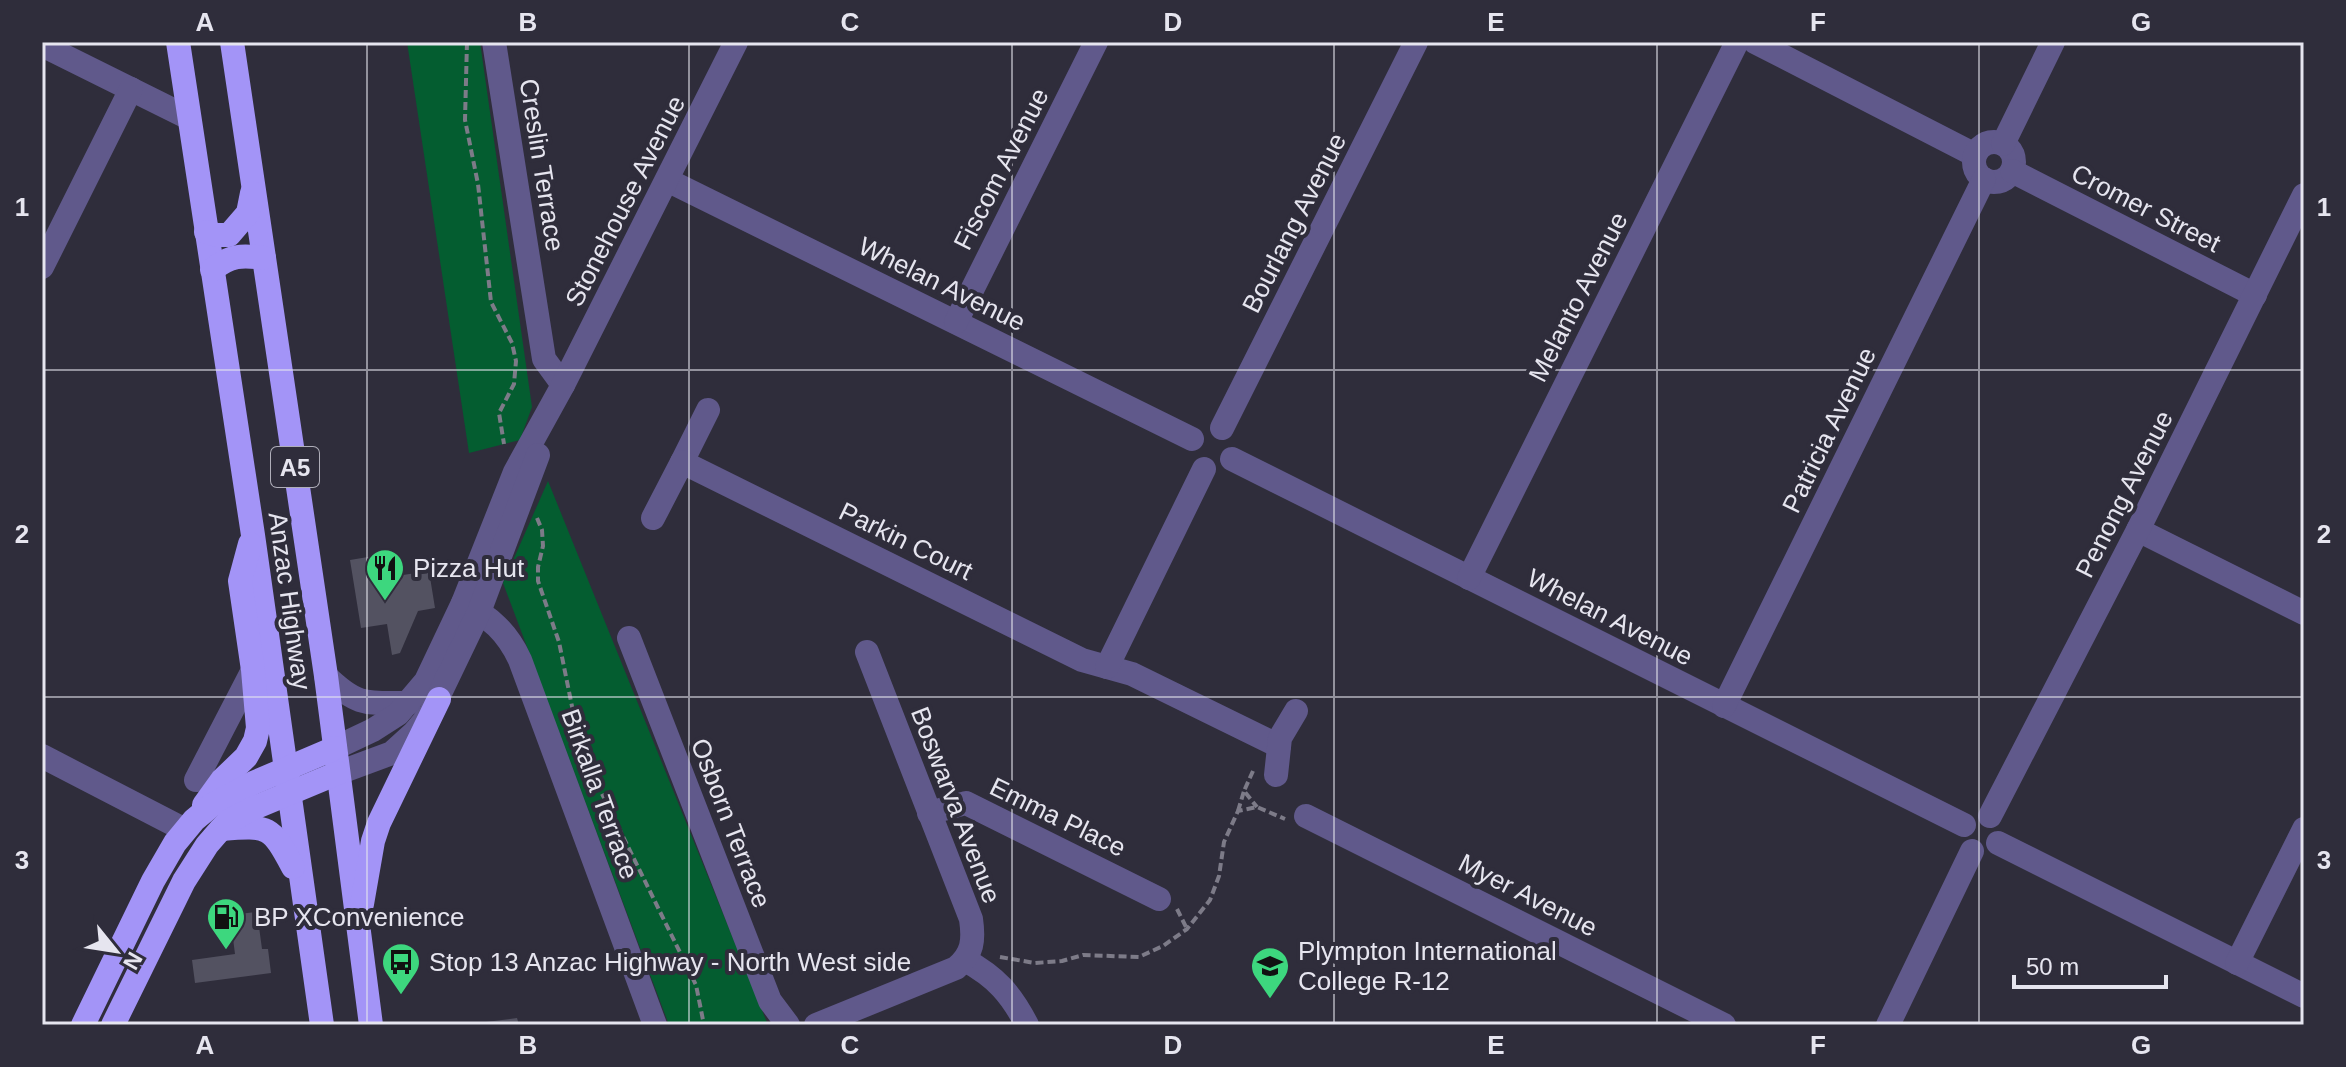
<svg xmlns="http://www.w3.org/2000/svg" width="2346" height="1067" font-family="Helvetica,sans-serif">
<rect width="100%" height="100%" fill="#2f2d3b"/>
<g fill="#045d30">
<polygon points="407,42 480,42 532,407 520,440 469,453"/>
<polygon points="548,481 768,1025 669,1025 503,583"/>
</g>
<g fill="#535261">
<polygon points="386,554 390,577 429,571 435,608 418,611 400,653 392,655 387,624 361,628 350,560"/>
<polygon points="257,912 262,949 268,949 271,973 195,983 192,960 235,954 230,915"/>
<polygon points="517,1018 519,1025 478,1025 478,1023"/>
</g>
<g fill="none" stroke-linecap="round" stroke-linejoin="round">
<g stroke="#7d7b88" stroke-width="4" stroke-dasharray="8 4" stroke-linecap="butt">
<polyline points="467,42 465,120 478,184 491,302 512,343 516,361 514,384 499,413 504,444"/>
<polyline points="537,518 542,530 543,546 538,567 538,581 559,642 581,751 696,985 704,1025"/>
<polyline points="1253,771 1244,791 1257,807"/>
<polyline points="1238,811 1244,791"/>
<polyline points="1177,909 1187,929"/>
<polyline points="1000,957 1035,963 1062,961 1083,955 1139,957 1163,946 1187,929 1210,900 1219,876 1224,842 1238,811 1257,807 1285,819"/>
</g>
<g stroke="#60598b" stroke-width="24">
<polyline points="494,42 544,359 563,385"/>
<polyline points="1755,42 1975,155"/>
<polyline points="42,45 189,118"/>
<circle cx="1994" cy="162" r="20"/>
<polyline points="2003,144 2053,42"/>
<polyline points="2012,171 2255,295"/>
<polyline points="667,180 1192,439"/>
<polyline points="42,267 131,89"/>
<polyline points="956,322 1096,42"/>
<polyline points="1222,428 1416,42"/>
<polyline points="1232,459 1964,825"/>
<polyline points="682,462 708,410"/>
<polyline points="653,518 682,462 1082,660 1132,674 1279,746"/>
<polyline points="2138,530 2304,613"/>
<polyline points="1469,578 1737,42"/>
<path d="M463 603C490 617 507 632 520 660L655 1025"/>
<polyline points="629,638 770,1001 788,1025"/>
<polyline points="1107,667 1204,469"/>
<path d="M326 676C358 707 367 703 409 703"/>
<polyline points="1724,706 1984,179"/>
<polyline points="335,748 373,730 398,714 426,681 463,603 515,472 563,385 736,42"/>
<polyline points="42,756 185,830"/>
<polyline points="338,773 392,753 414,733 430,714 479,612 538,455"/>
<polyline points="1276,775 1280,738 1296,711"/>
<polyline points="196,780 253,670"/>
<polyline points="929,813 966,803 1159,899"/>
<polyline points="1306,816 1724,1025"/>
<polyline points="1990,816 2138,530 2304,195"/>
<polyline points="1998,843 2304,996"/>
<path d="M965 960C996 977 1011 994 1027 1025"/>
<polyline points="2237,963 2304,829"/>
<path d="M816 1025 956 968C973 954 974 940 971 919L867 652"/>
<polyline points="1888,1025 1972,851"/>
</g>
<g stroke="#a394f7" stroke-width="24">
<polyline points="178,42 253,535 322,1025"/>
<polyline points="232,42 326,676 371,1025"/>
<polyline points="206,232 217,235 229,235 248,213 252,193"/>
<path d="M212 270C230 255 242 255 264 258"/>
<polyline points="204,805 222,780 246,757 255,741 258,728 253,670 240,581 250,544"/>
<path d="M222 829C269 825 271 826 293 867"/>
<polyline points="362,904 373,841 379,823 439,699"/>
<polyline points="83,1025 153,881 175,843 194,820 212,805 253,783 335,748"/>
<polyline points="113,1025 184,881 207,845 220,830 229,821 254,808 338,773"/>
</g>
</g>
<path fill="none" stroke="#e6e5ef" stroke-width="2" stroke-opacity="0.55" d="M367 42V1025M689 42V1025M1012 42V1025M1334 42V1025M1657 42V1025M1979 42V1025M42 370H2304M42 697H2304"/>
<defs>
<g id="restaurant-pin" transform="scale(2)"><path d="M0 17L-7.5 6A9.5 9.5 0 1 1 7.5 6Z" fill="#3dd77e" stroke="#2f2d3b"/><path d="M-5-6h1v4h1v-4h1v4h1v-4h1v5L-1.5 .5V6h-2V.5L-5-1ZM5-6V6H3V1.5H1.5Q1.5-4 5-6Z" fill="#111"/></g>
<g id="fuel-pin" transform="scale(2)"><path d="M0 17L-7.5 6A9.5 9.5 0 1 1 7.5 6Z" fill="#3dd77e" stroke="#2f2d3b"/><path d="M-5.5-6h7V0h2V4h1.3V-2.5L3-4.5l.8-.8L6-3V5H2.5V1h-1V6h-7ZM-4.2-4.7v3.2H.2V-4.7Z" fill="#111"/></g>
<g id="bus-pin" transform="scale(2)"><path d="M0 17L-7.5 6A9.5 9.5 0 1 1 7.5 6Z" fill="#3dd77e" stroke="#2f2d3b"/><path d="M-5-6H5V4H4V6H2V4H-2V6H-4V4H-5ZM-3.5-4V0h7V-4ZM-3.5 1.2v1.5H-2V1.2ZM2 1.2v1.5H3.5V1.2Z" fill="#111"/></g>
<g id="school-pin" transform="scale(2)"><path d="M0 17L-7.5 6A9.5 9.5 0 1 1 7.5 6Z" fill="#3dd77e" stroke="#2f2d3b"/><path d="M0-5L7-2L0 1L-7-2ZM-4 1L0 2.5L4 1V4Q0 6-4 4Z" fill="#111"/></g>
</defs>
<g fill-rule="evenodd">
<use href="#restaurant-pin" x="385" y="568"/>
<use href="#fuel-pin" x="226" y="917"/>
<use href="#bus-pin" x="401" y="962"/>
<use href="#school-pin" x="1270" y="966"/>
</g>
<g text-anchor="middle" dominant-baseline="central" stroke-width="8" stroke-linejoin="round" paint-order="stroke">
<rect fill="#2f2d3b" stroke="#afaeb9" stroke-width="2" x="271" y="447" width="48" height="40" rx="6"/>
<g font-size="24" font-weight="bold" fill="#e6e5ef">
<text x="295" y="467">A5</text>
</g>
<g font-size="26" fill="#e6e5ef" stroke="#2f2d3b">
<text transform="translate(542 165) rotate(81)">Creslin Terrace</text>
<text transform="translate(1001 169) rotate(-63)">Fiscom Avenue</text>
<text transform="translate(625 201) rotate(-63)">Stonehouse Avenue</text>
<text transform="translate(2146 208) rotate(27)">Cromer Street</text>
<text transform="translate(1294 223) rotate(-63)">Bourlang Avenue</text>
<text transform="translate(942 284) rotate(26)">Whelan Avenue</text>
<text transform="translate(1578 297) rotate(-63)">Melanto Avenue</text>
<text transform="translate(1829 430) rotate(-64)">Patricia Avenue</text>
<text transform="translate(2124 494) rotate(-63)">Penong Avenue</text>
<text transform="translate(906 541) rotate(26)">Parkin Court</text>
<text transform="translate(290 601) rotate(82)">Anzac Highway</text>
<text transform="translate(1610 617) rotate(27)">Whelan Avenue</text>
<text transform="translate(600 794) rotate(70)">Birkalla Terrace</text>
<text transform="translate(956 805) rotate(69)">Boswarva Avenue</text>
<text transform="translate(1058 817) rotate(26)">Emma Place</text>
<text transform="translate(731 823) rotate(69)">Osborn Terrace</text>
<text transform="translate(1528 895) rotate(27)">Myer Avenue</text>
</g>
<g font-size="26" fill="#e6e5ef" stroke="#2f2d3b" text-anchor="start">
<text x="413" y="568">Pizza Hut</text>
<text x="254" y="917">BP XConvenience</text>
<text x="1298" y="951">Plympton International<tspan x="1298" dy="30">College R-12</tspan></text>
<text x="429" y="962">Stop 13 Anzac Highway - North West side</text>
</g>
</g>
<rect width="2346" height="1067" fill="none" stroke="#2f2d3b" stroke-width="88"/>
<g transform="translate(116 951) rotate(120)" stroke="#2f2d3b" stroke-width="6" paint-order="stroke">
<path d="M0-6L14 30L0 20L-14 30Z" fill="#e6e5ef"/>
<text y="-12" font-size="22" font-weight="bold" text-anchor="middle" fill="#e6e5ef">N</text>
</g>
<path d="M2014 975v12h152v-12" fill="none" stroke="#e6e5ef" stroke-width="4"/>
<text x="2026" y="975" font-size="24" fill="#e6e5ef" stroke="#2f2d3b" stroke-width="6" paint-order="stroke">50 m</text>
<rect x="44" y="44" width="2258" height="979" fill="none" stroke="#e6e5ef" stroke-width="3"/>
<g font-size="26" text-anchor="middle" font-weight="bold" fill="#e6e5ef">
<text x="205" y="31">A</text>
<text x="528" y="31">B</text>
<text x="850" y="31">C</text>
<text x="1173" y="31">D</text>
<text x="1496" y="31">E</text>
<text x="1818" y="31">F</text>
<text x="2141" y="31">G</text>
<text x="22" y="216">1</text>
<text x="2324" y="216">1</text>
<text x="22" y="543">2</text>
<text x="2324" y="543">2</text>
<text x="22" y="869">3</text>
<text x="2324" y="869">3</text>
<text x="205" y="1054">A</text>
<text x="528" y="1054">B</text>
<text x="850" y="1054">C</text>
<text x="1173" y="1054">D</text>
<text x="1496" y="1054">E</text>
<text x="1818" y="1054">F</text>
<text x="2141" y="1054">G</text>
</g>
</svg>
